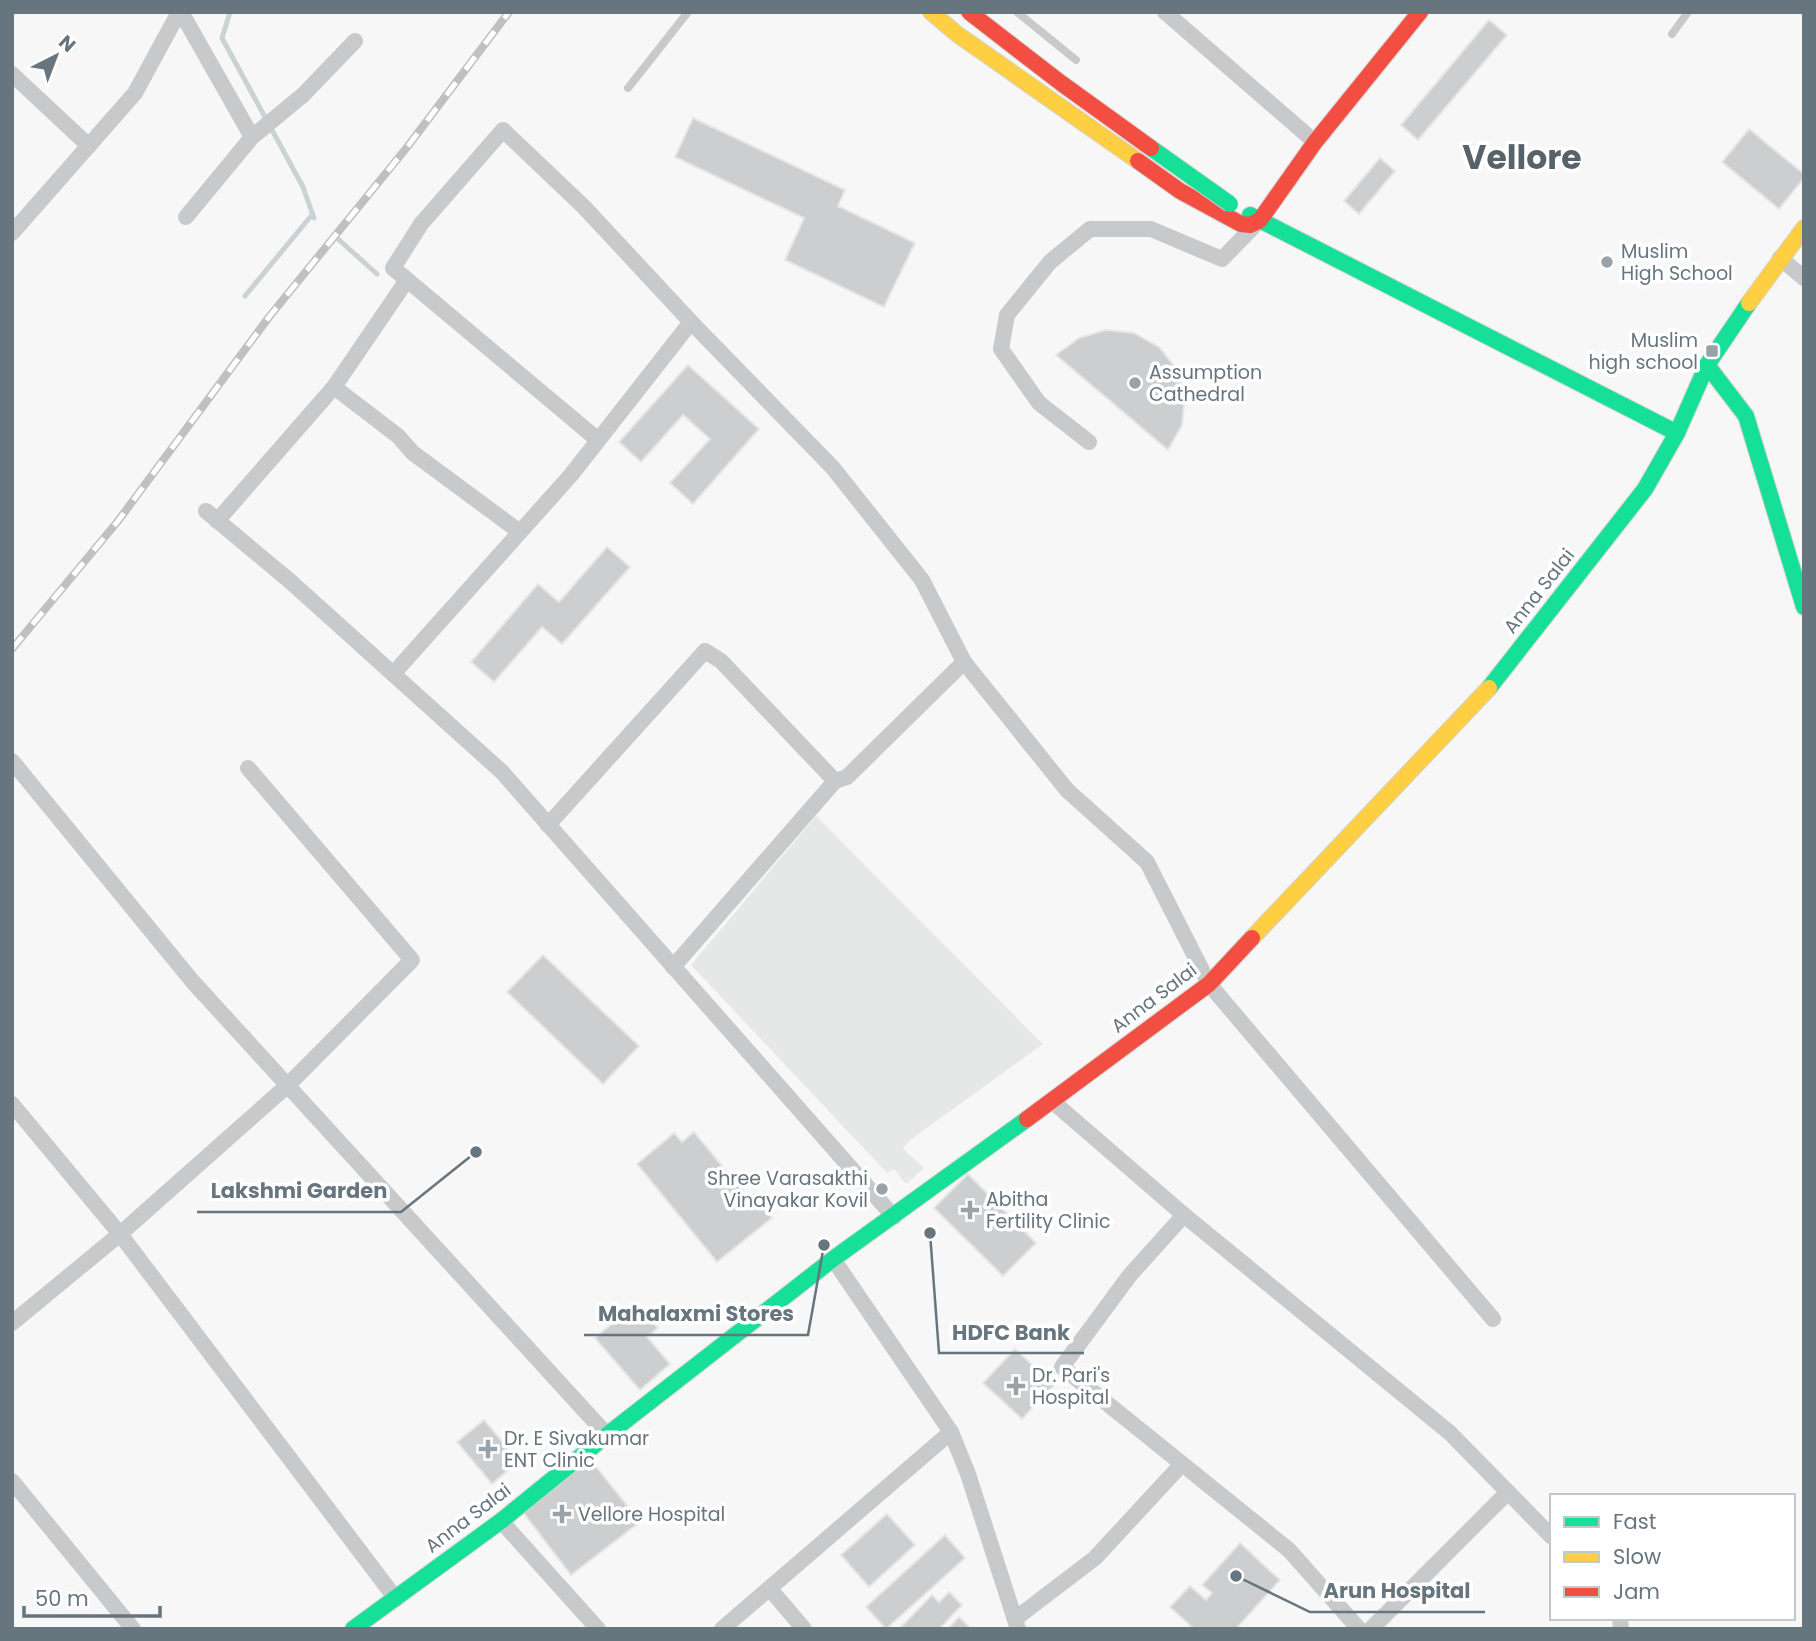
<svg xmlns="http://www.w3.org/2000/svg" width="1816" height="1641" font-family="Poppins,sans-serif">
<rect width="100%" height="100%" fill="#f7f7f7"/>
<polygon fill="#e6e7e7" points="816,816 1043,1044 909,1141 903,1149 924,1168 906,1184 894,1169 887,1173 691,965"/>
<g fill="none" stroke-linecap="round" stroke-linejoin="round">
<g stroke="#cad2d4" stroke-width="5">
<polyline points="230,12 222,38 303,187 314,218"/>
<polyline points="338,239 377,274"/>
<polyline points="245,296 311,216"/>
</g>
</g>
<g fill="#cccecf" stroke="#e6e6e6" stroke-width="2">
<polygon points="1489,20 1507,35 1418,140 1401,125"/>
<polygon points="693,118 845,190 838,206 915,243 884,307 785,260 804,218 675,157"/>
<polygon points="1749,129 1804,174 1804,178 1779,209 1722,162"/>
<polygon points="1380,158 1395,171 1359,214 1344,201"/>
<polygon points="1106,330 1134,333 1159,347 1177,370 1185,397 1182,425 1168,450 1056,355 1079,338"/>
<polygon points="688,365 759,429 693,504 670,483 710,439 683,415 641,462 619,442"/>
<polygon points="607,547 630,567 562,644 542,627 494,682 471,662 538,584 559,602"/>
<polygon points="543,955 639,1046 603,1084 507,992"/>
<polygon points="694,1132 748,1197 753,1194 772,1218 717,1262 637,1164 674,1133 682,1142"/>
<polygon points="968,1174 1036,1243 1003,1276 934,1208"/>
<polygon points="636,1303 658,1328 647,1337 670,1364 640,1390 595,1338"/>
<polygon points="1015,1349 1054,1385 1022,1419 983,1383"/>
<polygon points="484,1420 519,1461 492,1484 457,1442"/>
<polygon points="590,1459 640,1522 571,1575 522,1511"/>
<polygon points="887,1514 915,1545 869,1587 841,1555"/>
<polygon points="945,1535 965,1558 886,1629 866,1607"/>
<polygon points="1240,1543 1280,1580 1236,1629 1194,1629 1170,1607 1190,1586 1206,1600 1212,1593 1202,1585"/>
<polygon points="949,1592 962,1605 939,1629 900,1628 932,1595 939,1602"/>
<polygon points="959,1617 971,1629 948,1629"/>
</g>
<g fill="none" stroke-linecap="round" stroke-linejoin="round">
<g stroke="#d3d4d5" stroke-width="18">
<g id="fast">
<polyline points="1250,215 1677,433"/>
<polyline points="1707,365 1746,416 1804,607"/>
<polyline points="1489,688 1645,489 1677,433 1707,365 1749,303"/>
<polyline points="353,1629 501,1521 607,1435 833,1259 1027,1119"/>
</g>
</g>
<g stroke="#d3d4d5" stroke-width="18">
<g id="slow">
<polyline points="931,12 957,34 1138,161"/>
<polyline points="1749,303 1804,228"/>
<polyline points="1252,938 1489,688"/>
</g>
</g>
<g stroke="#d3d4d5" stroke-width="18">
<g id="jam">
<polyline points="1138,161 1180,191 1241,224 1250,225 1260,220 1315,142 1420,12"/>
<polyline points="1027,1119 1209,984 1252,938"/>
</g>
</g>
<g stroke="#c8c9ca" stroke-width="8">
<polyline points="1017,12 1076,60"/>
<polyline points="1672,34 1688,12"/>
<polyline points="628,88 688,12"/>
</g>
<g stroke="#c8c9ca" stroke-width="16">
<polyline points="181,12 252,137"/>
<polyline points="1165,12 1315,142"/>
<polyline points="12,74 89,146"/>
<polyline points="186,217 252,137 303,95 355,41"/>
<polyline points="12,233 135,93 179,12"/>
<polyline points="1780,258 1804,278"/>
<polyline points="334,387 398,436 413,453 520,532"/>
<polyline points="598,440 393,268 421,224 503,130 584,207 691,322 833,468 922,580 964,662 847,777 835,781 673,967"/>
<polyline points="1089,442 1039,403 1001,349 1007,315 1050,262 1090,229 1151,229 1222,259 1260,220"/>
<polyline points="206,511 291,582 502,772 894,1217"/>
<polyline points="217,521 334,387 407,280"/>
<polyline points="964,662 1067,790 1147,862 1209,984 1493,1319"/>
<polyline points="393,674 571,475 691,322"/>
<polyline points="12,761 193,982 607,1435"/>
<polyline points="548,825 705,651 721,661 835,781"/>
<polyline points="1052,1101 1184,1215 1450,1433 1552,1537"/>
<polyline points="12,1104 120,1234 396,1599"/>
<polyline points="1184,1215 1130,1275 1062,1367 1289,1550 1359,1629"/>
<polyline points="833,1259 951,1432 968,1474 1018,1629"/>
<polyline points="12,1323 120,1234 288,1085 412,960 248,768"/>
<polyline points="12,1481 133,1629"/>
<polyline points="501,1521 598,1629"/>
<polyline points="770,1589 804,1629"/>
<polyline points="1620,1618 1621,1629"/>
<polyline points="1015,1619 1095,1558 1182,1464"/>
<polyline points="722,1629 951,1432"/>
<polyline points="1371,1629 1508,1492"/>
</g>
<use href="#fast" stroke="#16e098" stroke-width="16"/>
<use href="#slow" stroke="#ffcf43" stroke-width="16"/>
<use href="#jam" stroke="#f24e42" stroke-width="16"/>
<g stroke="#bec0c1" stroke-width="8">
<polyline id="rail" points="12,649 118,521 269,317 408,146 509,12"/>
</g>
<use href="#rail" stroke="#fff" stroke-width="5" stroke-dasharray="16" stroke-linecap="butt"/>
<g stroke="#d3d4d5" stroke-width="18" stroke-linecap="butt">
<polyline id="fast-bridge" points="1151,148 1230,204"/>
</g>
<g stroke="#d3d4d5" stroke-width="18" stroke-linecap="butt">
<polyline id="jam-bridge" points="969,12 1061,83 1151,148"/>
</g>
<use href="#fast-bridge" stroke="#16e098" stroke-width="16"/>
<use href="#jam-bridge" stroke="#f24e42" stroke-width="16"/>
</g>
<g fill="#99a2a8" stroke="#fff" stroke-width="2.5">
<circle cx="1607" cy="262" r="7"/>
<rect x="1705" y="344" width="14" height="14" rx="3.5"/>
<circle cx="1135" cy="383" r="7"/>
<circle cx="882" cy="1189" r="7"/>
<path d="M966.5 1199.5h7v7h7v7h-7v7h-7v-7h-7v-7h7z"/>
<path d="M1012.5 1375.5h7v7h7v7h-7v7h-7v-7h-7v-7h7z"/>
<path d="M484.5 1438.5h7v7h7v7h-7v7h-7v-7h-7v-7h7z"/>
<path d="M558.5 1503.5h7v7h7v7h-7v7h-7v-7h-7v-7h7z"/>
</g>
<g text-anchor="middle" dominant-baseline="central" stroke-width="7" stroke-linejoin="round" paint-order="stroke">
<g font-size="19" fill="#66757e" stroke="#fff" text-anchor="start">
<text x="1621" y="251">Muslim<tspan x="1621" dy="22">High School</tspan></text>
<text x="1698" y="340" text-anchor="end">Muslim<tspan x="1698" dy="22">high school</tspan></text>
<text x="1149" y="372">Assumption<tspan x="1149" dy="22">Cathedral</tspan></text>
<text x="868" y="1178" text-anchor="end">Shree Varasakthi<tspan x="868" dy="22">Vinayakar Kovil</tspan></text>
<text x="986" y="1199">Abitha<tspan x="986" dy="22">Fertility Clinic</tspan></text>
<text x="1032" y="1375">Dr. Pari's<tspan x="1032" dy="22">Hospital</tspan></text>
<text x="504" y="1438">Dr. E Sivakumar<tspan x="504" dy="22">ENT Clinic</tspan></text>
<text x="578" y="1514">Vellore Hospital</text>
</g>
<g font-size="19" fill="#66757e" stroke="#fff">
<text transform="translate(1539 591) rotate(-52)">Anna Salai</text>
<text transform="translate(1154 998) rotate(-37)">Anna Salai</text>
<text transform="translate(468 1518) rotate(-37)">Anna Salai</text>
</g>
<g font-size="33" font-weight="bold" fill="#576269" stroke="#fff">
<text x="1522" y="157">Vellore</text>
</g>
</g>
<path fill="none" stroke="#66757e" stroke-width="2.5" d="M476 1152L401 1212H197M824 1245L808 1335H584M930 1233L939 1353H1084M1236 1576L1310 1612H1485"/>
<g fill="#66757e" stroke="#fff" stroke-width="2.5">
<circle cx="476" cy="1152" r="7"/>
<circle cx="824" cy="1245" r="7"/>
<circle cx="930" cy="1233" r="7"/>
<circle cx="1236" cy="1576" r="7"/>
</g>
<g font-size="21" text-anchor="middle" font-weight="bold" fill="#66757e" stroke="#fff" stroke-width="7" stroke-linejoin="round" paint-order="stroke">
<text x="299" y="1198">Lakshmi Garden</text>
<text x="696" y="1321">Mahalaxmi Stores</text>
<text x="1011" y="1340">HDFC Bank</text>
<text x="1397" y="1598">Arun Hospital</text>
</g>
<rect width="1816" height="1641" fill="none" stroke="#66757e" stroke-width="28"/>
<rect x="1550" y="1494" width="245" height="126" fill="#ffffff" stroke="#c2c8cb" stroke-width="2"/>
<rect x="1564" y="1517" width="35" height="10" fill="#16e098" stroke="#c2c8cb" stroke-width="2"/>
<text x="1613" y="1529" font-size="21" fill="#66757e">Fast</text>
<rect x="1564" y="1552" width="35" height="10" fill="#ffcf43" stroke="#c2c8cb" stroke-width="2"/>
<text x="1613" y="1564" font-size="21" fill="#66757e">Slow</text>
<rect x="1564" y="1587" width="35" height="10" fill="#f24e42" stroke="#c2c8cb" stroke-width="2"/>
<text x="1613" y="1599" font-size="21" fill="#66757e">Jam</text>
<g transform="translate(56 56) rotate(42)" stroke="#ffffff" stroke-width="5" paint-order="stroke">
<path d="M0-5L12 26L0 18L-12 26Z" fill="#66757e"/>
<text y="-10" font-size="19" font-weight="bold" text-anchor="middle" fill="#66757e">N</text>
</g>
<path d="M24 1606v10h136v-10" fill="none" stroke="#66757e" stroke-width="3.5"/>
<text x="35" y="1606" font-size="21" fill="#66757e" stroke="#ffffff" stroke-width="5" paint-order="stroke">50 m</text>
</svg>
